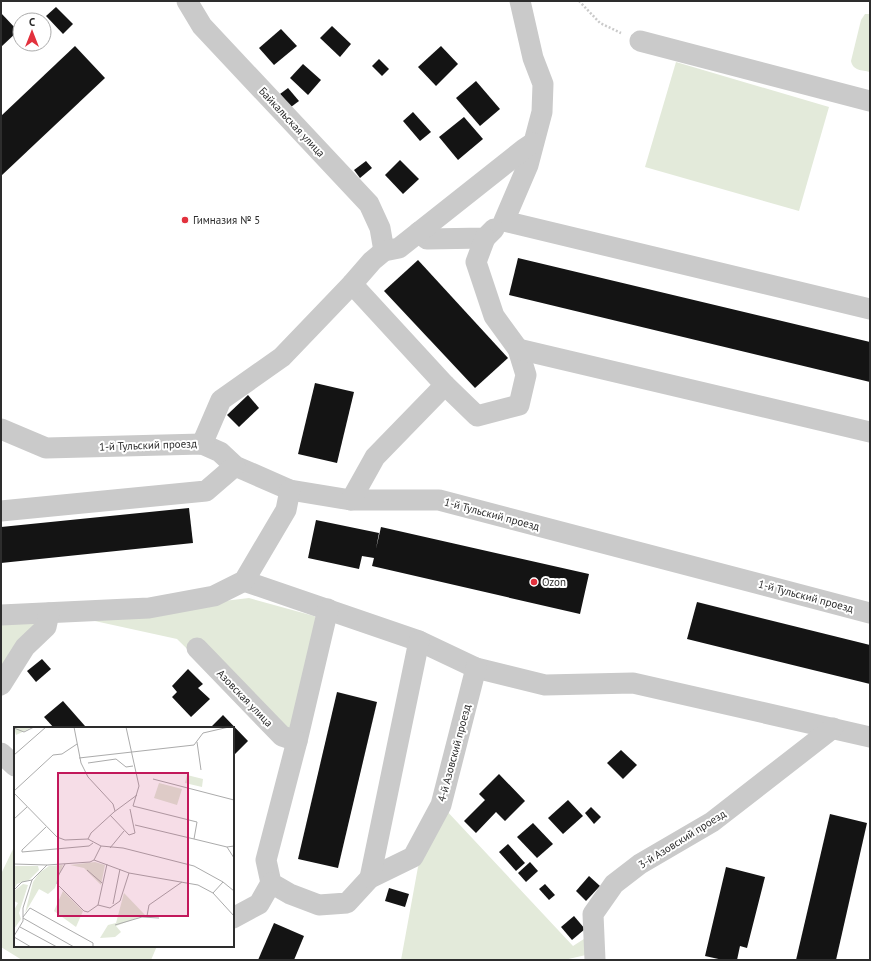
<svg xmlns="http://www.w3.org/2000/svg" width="871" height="961" font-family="'PT Sans',sans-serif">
<rect width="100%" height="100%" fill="#fff"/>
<g fill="#e3eada">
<path d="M865 14H870V72C862 70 853 71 851 61L861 20Z"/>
<polygon points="676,62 829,107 799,211 645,167"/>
<polygon points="249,598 314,616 318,620 290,750 177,639 81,618"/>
<polygon points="30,619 41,626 1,678 1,621"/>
<polygon points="444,808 573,946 587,937 586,955 564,960 401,960 418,867 431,832"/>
<polygon points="15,845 15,946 157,946 151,960 22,960 1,947 1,874"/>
</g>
<g fill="#141414">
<polygon points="56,7 73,24 63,34 46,16"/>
<polygon points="1,13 18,31 1,47"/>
<polygon points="332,26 351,44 340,57 320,38"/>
<polygon points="281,29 297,46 274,65 259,48"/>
<polygon points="75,46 105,78 1,176 1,116"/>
<polygon points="441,46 458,64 436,86 418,67"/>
<polygon points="379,59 389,69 382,76 372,66"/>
<polygon points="303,64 321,80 308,95 290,78"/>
<polygon points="476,81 500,109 480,126 456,98"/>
<polygon points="288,88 299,101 291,107 280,94"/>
<polygon points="413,112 431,132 420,141 403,121"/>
<polygon points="464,117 483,139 458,160 439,137"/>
<polygon points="400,160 419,179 403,194 385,175"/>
<polygon points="366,161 372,168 360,178 354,170"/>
<polygon points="518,258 870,342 870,382 509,295"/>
<polygon points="418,260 508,358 475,388 384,291"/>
<polygon points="315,383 354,392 337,463 298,454"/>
<polygon points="248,395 259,408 239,427 227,415"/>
<polygon points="189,508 193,543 1,563 1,527"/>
<polygon points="316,520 379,533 376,549 381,527 589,574 580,614 372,566 374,558 362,556 359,569 308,558"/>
<polygon points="697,602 870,645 870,684 687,639"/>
<polygon points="42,659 51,669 36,682 27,671"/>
<polygon points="188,669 203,684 198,688 210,699 191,717 172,697 177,692 172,686"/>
<polygon points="337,692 377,702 338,868 298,859"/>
<polygon points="63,701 85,726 83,728 54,728 44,717"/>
<polygon points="223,715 248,741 233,756 233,728 210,728"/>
<polygon points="621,750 637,765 623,779 607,763"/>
<polygon points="499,774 525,801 505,821 496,812 476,833 464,821 485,800 479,794"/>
<polygon points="568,800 583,816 563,834 548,818"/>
<polygon points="591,807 601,817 594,824 585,813"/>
<polygon points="830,814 867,823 836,960 796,960"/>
<polygon points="533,823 553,844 537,858 517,837"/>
<polygon points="508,844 525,863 516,871 499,852"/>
<polygon points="530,862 538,871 526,882 518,873"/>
<polygon points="726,867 765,877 747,948 740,946 737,960 723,960 705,956"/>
<polygon points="589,876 600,886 586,901 576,891"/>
<polygon points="545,884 555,895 549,900 539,889"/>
<polygon points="389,888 409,894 405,907 385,901"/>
<polygon points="574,916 585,929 572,940 561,927"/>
<polygon points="274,923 304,936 294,960 258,960"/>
</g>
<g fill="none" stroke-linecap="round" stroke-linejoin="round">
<polyline stroke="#cacaca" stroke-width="2.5" stroke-dasharray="2 2" stroke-linecap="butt" points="579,1 600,23 621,33"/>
<g stroke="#cacaca" stroke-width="21">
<polyline points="187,1 202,26 369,204 380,228 384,251"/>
<polyline points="520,1 533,58 543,84 542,112 528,165 504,221 870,309"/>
<polyline points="640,41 870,101"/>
<polyline points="419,232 427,239 485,238 494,229"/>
<polyline points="352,284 445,385 477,416 519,405 526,375 518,349 494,316 476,262 485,238"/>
<polyline points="518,349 870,432"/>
<polyline points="1,429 46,448 202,444 220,452 235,466 290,490 351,500 439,500 870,613"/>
<polyline points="202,444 221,400 282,357 352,284 372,261 384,251 399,248 524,149 533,143"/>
<polyline points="351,500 375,457 445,385"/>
<polyline points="1,511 206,491 235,466"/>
<polyline points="244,581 419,641 476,668 545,685 633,683 870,737"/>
<polyline points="328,609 297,741 266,860 271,883 290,894 319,905 347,903 370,878 413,857 441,805 476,668"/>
<polyline points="1,615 149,608 214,596 244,581 286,510 290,490"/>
<polyline points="197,648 282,736 297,741"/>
<polyline points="1,685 25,647 46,627 49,613"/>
<polyline points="1,753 15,766"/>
<polyline points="370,878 419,641"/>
<polyline points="233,918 259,904 271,883"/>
<polyline points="595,960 593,914 614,884 640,864 712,822 833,728"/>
</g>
</g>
<g fill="#e2313d" stroke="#fff" stroke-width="1.5">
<circle cx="185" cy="220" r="4"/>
<circle cx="534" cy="582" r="4"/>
</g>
<g text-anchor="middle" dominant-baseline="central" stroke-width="4" stroke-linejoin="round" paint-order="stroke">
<g font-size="11" fill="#2d2d2d" stroke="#fff">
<text transform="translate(292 122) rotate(47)">Байкальская улица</text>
<text transform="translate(148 445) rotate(-2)">1-й Тульский проезд</text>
<text transform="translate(492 514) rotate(15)">1-й Тульский проезд</text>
<text transform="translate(806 596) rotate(15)">1-й Тульский проезд</text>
<text transform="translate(245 698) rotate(46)">Азовская улица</text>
<text transform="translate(454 753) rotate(-75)">4-й Азовский проезд</text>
<text transform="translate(682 839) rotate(-32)">3-й Азовский проезд</text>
</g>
<g font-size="11" fill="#2d2d2d" stroke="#fff" text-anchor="start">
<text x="193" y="220">Гимназия № 5</text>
<text x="542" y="582">Ozon</text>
</g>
</g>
<g transform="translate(14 727)">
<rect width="220" height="220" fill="#fff"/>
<path d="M0 0H19L2 8ZM173 48 189 52 188 60 171 56ZM145 56 168 62 163 78 140 71ZM81 135 91 138 87 158 70 141 56 138ZM49 138 41 161 34 167 25 162 11 186 19 155 25 146 35 139ZM0 139H24L25 143 15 153 3 157 0 162ZM9 157 14 158 5 186 7 192 0 202V183L4 176 0 174V164ZM49 164 69 184 62 200 40 184ZM110 166 131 188 102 199 107 205 101 210 86 211 94 198 102 196Z" fill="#e3eada"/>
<path fill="none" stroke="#ababab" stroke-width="1" d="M60 0 67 36 74 50 99 77 101 84M112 0 125 59 119 79 183 95 180 112 121 98M0 1 10 5 20 0M183 15 187 43M0 28 32 0M65 31 180 18 189 6 215 0M74 36 102 32 112 40 119 39M139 52 220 73M0 64 39 28 48 27 63 17M0 66 43 110 51 113 74 112 87 119 109 121 180 139 209 155 220 164M96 88 115 108 121 106 116 82M0 92 13 80M32 100 8 123V125L75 119 79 116M74 112 77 106 100 85 123 68M180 112 213 120 220 119M213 120 220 131M96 121 110 104M80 133 115 146 184 158 199 166 220 189M0 137 33 138 76 135 80 133 87 119M51 137 44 149 43 157 70 184 74 185 84 178M73 143 88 156M0 163 8 155 18 153 33 138M199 166 209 155M99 177 106 142M84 178 96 181 106 174 115 146M84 178 93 137M133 189 135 178 168 155M9 190 16 181 79 216V220M9 191 60 220M101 198 128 190 145 191M6 200 43 220M0 209 9 194V181L18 153M0 210 17 220"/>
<path fill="#c2185b" fill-opacity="0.15" stroke="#c2185b" stroke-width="2" d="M44 46H174V189H44Z"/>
<rect width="220" height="220" fill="none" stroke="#2d2d2d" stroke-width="2"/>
</g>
<rect width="871" height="961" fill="none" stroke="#2d2d2d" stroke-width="4"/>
<g transform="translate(32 32)"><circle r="19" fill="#ffffff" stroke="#ababab"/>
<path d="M0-3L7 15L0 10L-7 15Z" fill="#e2313d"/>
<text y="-6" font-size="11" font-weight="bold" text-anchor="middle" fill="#2d2d2d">С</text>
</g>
</svg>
